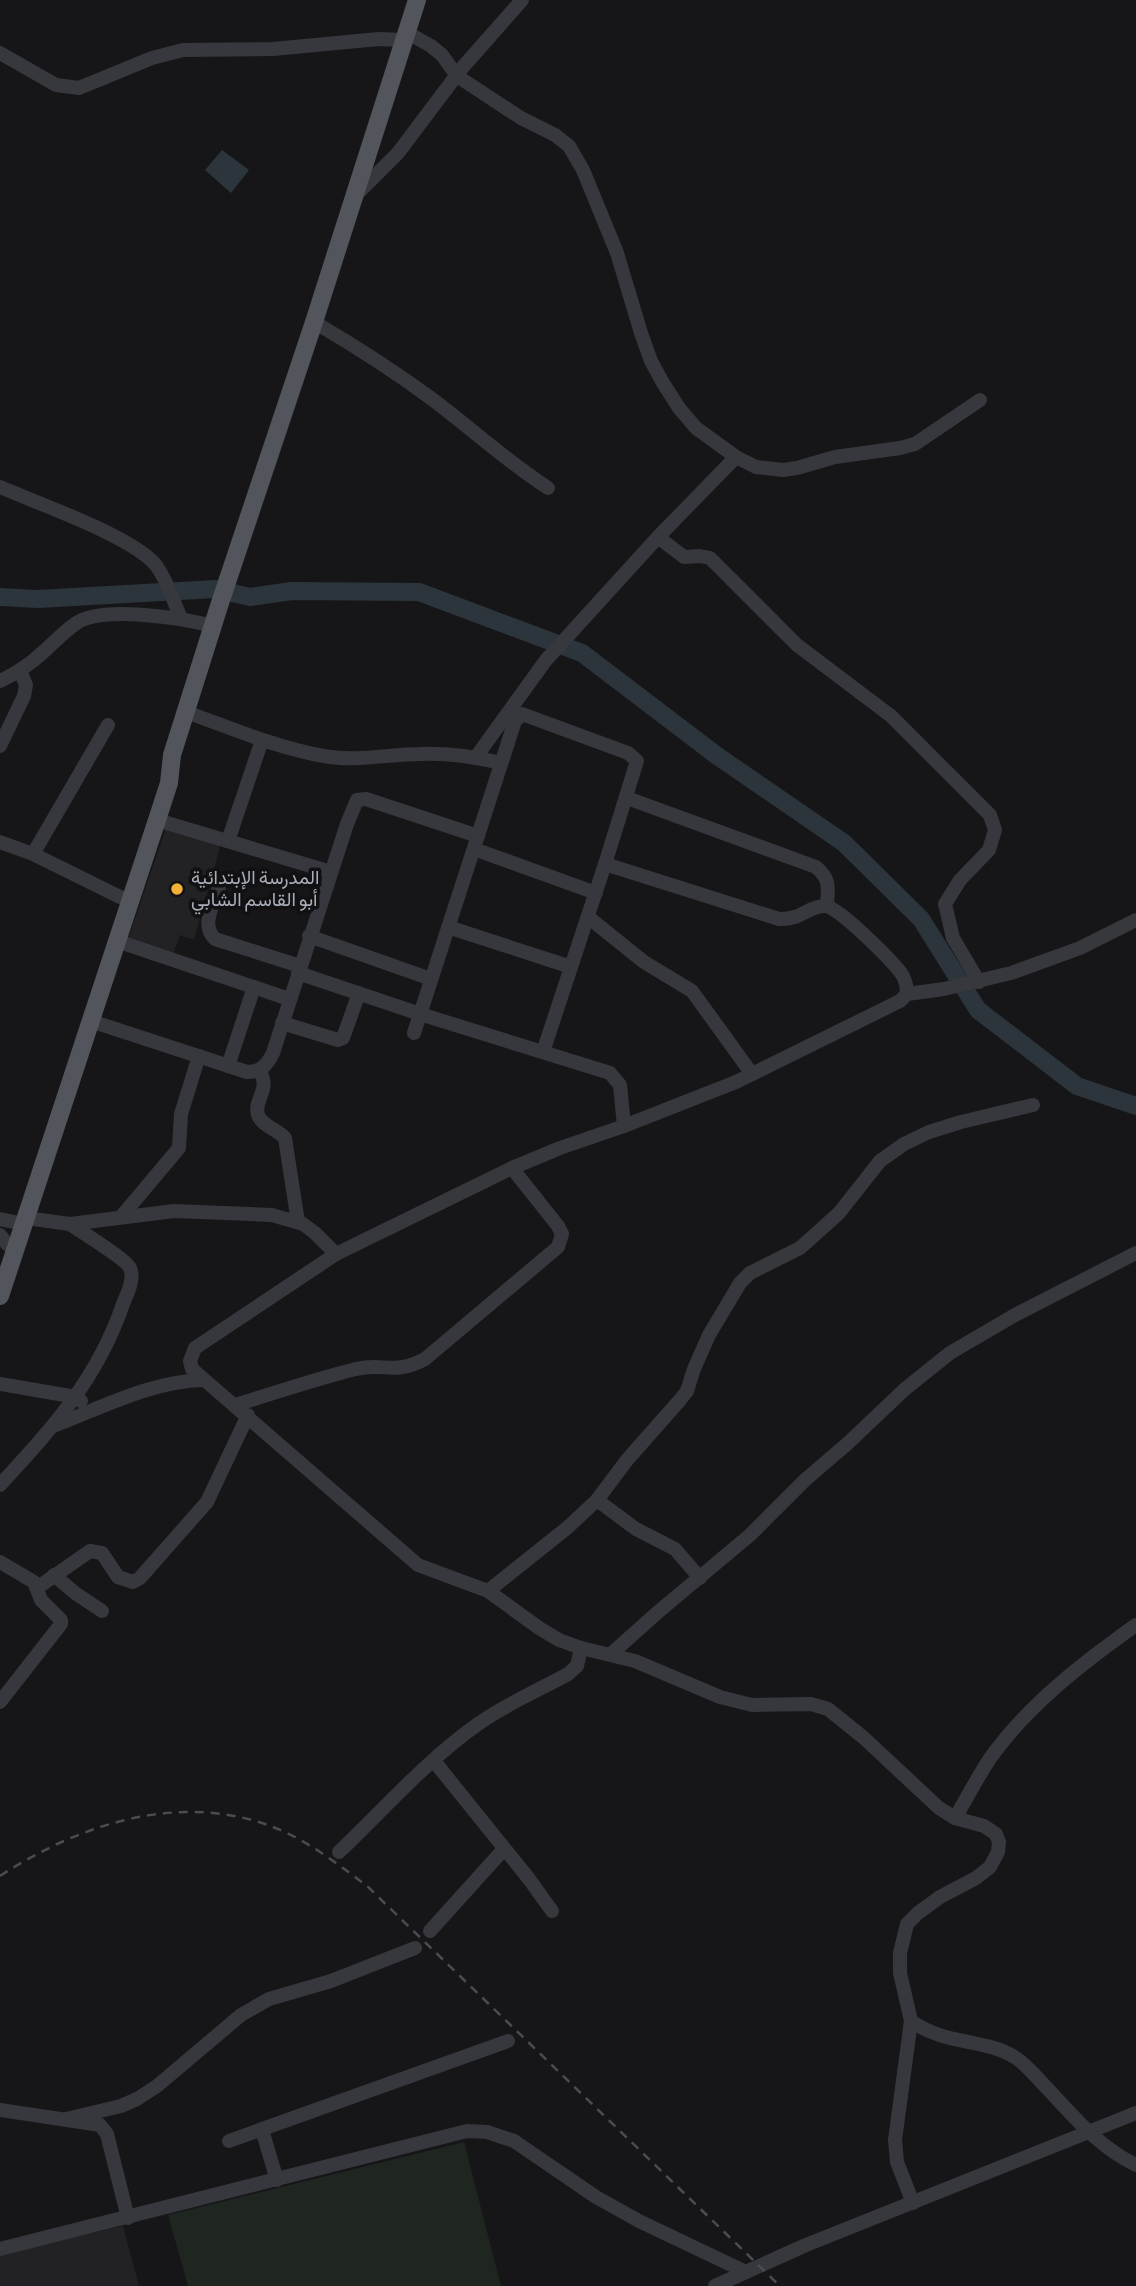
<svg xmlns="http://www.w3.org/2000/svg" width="1136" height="2286" font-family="'Sofia Sans Condensed',Vazirmatn,sans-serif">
<rect width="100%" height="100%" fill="#161618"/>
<g fill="#222225">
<polygon points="166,828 221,843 194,940 180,935 172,957 127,942"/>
<polygon points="123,2226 139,2286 0,2286 0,2254"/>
</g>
<polygon fill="#1e261f" points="464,2142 501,2286 188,2286 168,2215"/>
<polygon fill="#2c353c" points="222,150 249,170 231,193 205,170"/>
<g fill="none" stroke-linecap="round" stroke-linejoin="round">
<polyline stroke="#2c353c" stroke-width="18" points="0,597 38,599 215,589 250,597 292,591 419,592 582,653 716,755 844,843 921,919 978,1010 1077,1086 1136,1106"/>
<g stroke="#37383d" stroke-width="14">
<polyline points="406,32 431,46 442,55 457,76 521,118 555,135 569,146 583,170 617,253 641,333 651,361 663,383 679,408 696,428 736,457 756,467 783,470 797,468 835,457 900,448 915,444 980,400"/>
<polyline points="0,53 56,85 79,88 152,58 183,50 273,49 379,39 404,40"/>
<polyline points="355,196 398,153 462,68 522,0"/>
<path d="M314 322C355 346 394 371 432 399 472 429 505 460 548 488"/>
<polyline points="736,457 658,537 684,557 700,556 710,558 797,645 891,716 990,815 995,830 989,850 960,880 945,904 953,938 979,982"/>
<path d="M0 487C39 504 129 535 155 564 167 579 173 601 181 618"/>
<path d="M0 681C15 674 28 666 41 654 53 644 64 631 78 622 106 606 182 618 213 626"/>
<path d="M186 712C231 728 277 748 324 756 356 762 389 754 421 754 448 753 475 757 501 763"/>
<polyline points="0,746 24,696 26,685 20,671"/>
<polyline points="476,757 546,660 658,537"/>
<path d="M627 798 816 867C831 880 828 887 827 905"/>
<polyline points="157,820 331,872"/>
<polyline points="228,841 262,740"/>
<polyline points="0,842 33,854 120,897"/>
<polyline points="474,849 596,893"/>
<polyline points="33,854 108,725"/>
<path d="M605 864 779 919C802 920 808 906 825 906 838 906 892 961 901 973 906 980 907 986 907 994"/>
<path d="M219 887C214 904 200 925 215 939L300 966"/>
<polyline points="588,917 644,962 692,991 752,1074"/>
<polyline points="448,927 571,967"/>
<polyline points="309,936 431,979"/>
<polyline points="117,941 289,999"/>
<polyline points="298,973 420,1014 610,1073 620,1085 624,1126 560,1148 512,1168 336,1254 195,1348 190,1361 192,1369 418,1565 488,1591 539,1628 559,1640 581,1648 635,1661 720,1697 752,1705 811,1704 828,1709 864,1738 939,1808 955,1818 984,1826 996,1834 999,1842 998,1852 990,1867 976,1878 940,1897 918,1913 907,1924 900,1953 900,1973 911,2021 895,2140 897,2162 913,2203"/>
<path d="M91 1021 247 1072C261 1072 267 1065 273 1053L347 824 357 800 366 799 478 836"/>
<polyline points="282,1023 338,1040 343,1038 359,993"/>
<polyline points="414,1033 515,721 522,714 628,753 637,761 605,864 543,1052"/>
<polyline points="228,1066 254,987"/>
<path d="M259 1070C272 1090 253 1099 258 1115 261 1125 278 1130 285 1138L298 1222"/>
<polyline points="624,1126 736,1082 900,1001 907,994 944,989 1011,973 1080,948 1136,920"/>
<polyline points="121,1217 179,1148 181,1114 199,1056"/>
<polyline points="26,1218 70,1224 174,1211 272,1215 303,1224 315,1233 336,1254"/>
<polyline points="0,1219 24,1224"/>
<polyline points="0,1235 7,1244 16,1248"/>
<polyline points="0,1384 76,1397 81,1401"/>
<path d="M235 1405C275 1393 315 1379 356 1369 384 1362 393 1376 425 1359L558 1247 562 1234 558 1226 512 1168"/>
<path d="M56 1425C103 1407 152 1381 204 1380"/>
<path d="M0 1485C53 1427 97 1380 123 1304 127 1294 135 1279 130 1268 126 1259 81 1232 70 1224"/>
<polyline points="597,1500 636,1529 675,1549 700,1578"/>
<polyline points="0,1562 34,1582 41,1600 61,1620 61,1624 0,1702"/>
<polyline points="54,1575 75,1593 102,1611"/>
<polyline points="37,1588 90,1551 102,1553 118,1577 133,1582 140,1578 207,1502 248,1415"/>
<polyline points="488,1591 567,1528 597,1500 627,1460 680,1400 687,1391 694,1369 709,1335 740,1283 750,1273 800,1248 809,1240 839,1213 880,1161 904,1144 929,1132 961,1122 1033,1105"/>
<polyline points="611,1654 658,1612 750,1535 805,1480 847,1444 905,1389 950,1353 1015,1315 1136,1253"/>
<polyline points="434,1761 529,1879 552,1911"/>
<path d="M955 1818C967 1798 978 1776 991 1757 1029 1704 1084 1662 1136 1625"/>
<path d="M339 1852C384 1809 427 1760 478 1724 506 1704 539 1690 568 1674L577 1666 581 1648"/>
<polyline points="430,1931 504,1849"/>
<path d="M911 2021C946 2046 986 2038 1016 2058 1028 2066 1037 2078 1047 2088 1074 2117 1100 2148 1136 2165"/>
<polyline points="0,2110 100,2125 107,2134 128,2218"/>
<polyline points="66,2119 121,2106 137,2099 157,2086 241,2015 269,1999 331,1981 415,1948"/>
<polyline points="262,2130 277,2180"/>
<polyline points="229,2141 508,2041"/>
<polyline points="0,2249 467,2131 487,2132 514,2141 596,2197 639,2221 746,2272 806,2245 1136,2113"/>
<polyline points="715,2286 746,2272"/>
</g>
<polyline stroke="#53555c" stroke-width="18" points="0,1296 157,820 169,783 172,755 220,603 314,322 417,0"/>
<path stroke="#4a4c52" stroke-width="2.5" stroke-dasharray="9 7" stroke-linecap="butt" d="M0 1876C81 1823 184 1790 278 1829 311 1843 339 1865 367 1886L780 2286"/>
</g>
<circle fill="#f2b134" stroke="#111113" stroke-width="2.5" cx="177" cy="889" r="7"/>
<g text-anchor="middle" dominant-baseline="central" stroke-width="7" stroke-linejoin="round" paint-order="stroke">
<g font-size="19" fill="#a8adb8" stroke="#111113" text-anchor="start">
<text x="191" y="878">المدرسة الإبتدائية<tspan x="191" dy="22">أبو القاسم الشابي</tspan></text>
</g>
</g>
</svg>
